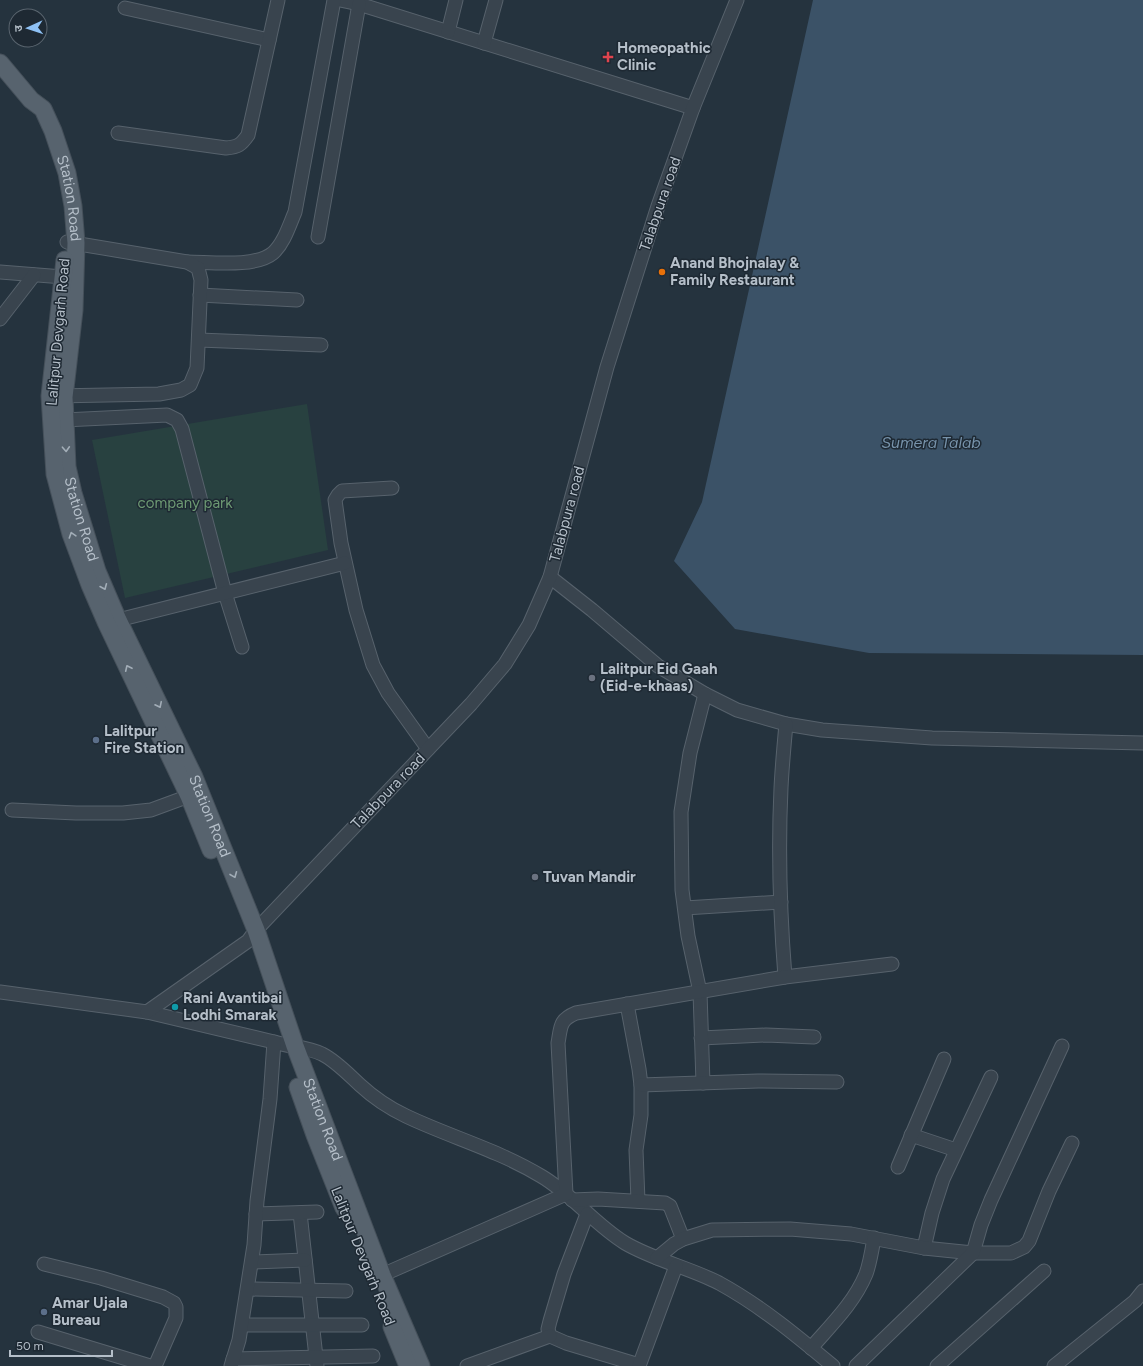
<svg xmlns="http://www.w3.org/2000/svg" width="1143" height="1366" font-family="Figtree,'Noto Sans Devanagari',sans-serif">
<rect width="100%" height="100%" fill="#25333e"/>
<polygon fill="#284140" points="307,404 328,550 125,598 92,440"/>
<polygon fill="#3b5267" points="813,0 1143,0 1143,655 869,653 735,629 674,561 702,502"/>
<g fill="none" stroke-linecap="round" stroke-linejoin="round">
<g stroke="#57626c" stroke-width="15">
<g id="minor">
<polyline points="340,0 359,4 693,108"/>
<polyline points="125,8 269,40"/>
<polyline points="448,32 456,0"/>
<polyline points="484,43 496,0"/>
<path d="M118 133 226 148C238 147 241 145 248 135L278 0"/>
<polyline points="318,237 359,4"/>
<path d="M187 262C210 262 255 268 273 253 284 243 289 226 295 212L334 0"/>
<polyline points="0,272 63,277"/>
<polyline points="200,295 297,300"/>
<polyline points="0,319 34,275"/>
<polyline points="199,340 321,345"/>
<polyline points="55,396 159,394 181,390 190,385 197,368 201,280 198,268 187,262 67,242"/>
<polyline points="64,420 167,415 177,420 182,429 225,593 242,647"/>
<polyline points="392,488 342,491 338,495 335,500 341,543 356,610 373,665 388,693 428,749"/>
<polyline points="550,577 592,610 658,666 705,694 737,710 786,724 822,730 932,738 1143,743"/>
<polyline points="118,620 345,563"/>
<polyline points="12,810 76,813 123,813 151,810 189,796"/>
<polyline points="685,908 781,902"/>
<path d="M785 977C780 914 778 851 781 788 782 767 784 746 786 724"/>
<path d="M0 992 147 1012 274 1042C290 1047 307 1047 322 1054 336 1061 348 1074 360 1085 373 1097 389 1108 406 1116 450 1137 498 1150 541 1176 572 1194 594 1224 625 1243 654 1260 690 1268 719 1283 761 1306 797 1336 833 1366"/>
<polyline points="627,1004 639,1069 641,1085 641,1115 636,1150 638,1201"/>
<polyline points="147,1012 248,941 256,930 471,704 505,664 529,625 550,577 607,367 658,206 693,108 737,0"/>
<polyline points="701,1038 766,1035 814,1037"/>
<polyline points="703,1083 700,992 688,936 682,890 681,812 690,753 705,694"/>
<polyline points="641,1085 758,1081 837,1082"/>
<polyline points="911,1135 956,1150"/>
<polyline points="898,1167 944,1059"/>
<polyline points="572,1200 598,1199 665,1203 670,1206 683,1239"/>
<polyline points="300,1213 317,1366"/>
<polyline points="256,1214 317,1212"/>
<polyline points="587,1214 564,1274 550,1321 548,1329 550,1336 566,1343 639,1365"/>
<polyline points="924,1248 932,1213 943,1179 991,1077"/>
<polyline points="657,1258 674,1244 683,1239 712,1230 790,1229 851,1234 924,1248 973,1253 1011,1253 1024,1247 1029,1241 1049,1191 1072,1143"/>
<polyline points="252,1262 305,1260"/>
<polyline points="44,1264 101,1278 163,1297 174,1303 176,1307 176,1318 155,1366"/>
<path d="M382 1275 566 1194 558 1043C561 1027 559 1020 576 1013L785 977 892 964"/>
<polyline points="248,1289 346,1291"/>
<polyline points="242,1325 362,1325"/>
<polyline points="38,1332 150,1366"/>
<path d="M811 1348C831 1325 854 1303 866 1274 870 1263 872 1250 874 1238"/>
<polyline points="233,1359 373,1356"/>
<polyline points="231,1366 239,1340 254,1245 257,1201 270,1099 274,1042"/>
<polyline points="467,1366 550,1336"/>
<polyline points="639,1366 676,1266"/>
<polyline points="856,1366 973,1253 981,1225 991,1200 1062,1046"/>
<polyline points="937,1366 1044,1271"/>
<polyline points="1054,1366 1135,1301 1143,1291"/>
</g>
</g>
<g stroke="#45505a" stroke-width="19">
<g id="major">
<path id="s1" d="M0 63 31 100 43 109 53 131 67 173 73 206 76 243 74 310 64 397 67 467 73 493 97 571 118 620 194 777 256 930 295 1046 382 1275 421 1366"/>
<polyline points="65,260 50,396 55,474 71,534 90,585 106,622 189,796 211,850"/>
<polyline points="298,1087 315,1135 344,1208"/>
<polyline points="392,1327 408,1366"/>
</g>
</g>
<use href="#minor" stroke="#39444e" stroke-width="13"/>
<use href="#major" stroke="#57636e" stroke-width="17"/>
</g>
<defs><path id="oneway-chevron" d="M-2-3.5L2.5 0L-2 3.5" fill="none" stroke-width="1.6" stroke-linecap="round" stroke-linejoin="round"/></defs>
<g stroke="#a2adb7">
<use href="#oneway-chevron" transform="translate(66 449) rotate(87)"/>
<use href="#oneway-chevron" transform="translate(72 535) rotate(-108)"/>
<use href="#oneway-chevron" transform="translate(104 587) rotate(67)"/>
<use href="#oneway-chevron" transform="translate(128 668) rotate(-115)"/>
<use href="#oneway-chevron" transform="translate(159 705) rotate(64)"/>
<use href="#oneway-chevron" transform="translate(234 875) rotate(68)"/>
</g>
<path fill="#e0444e" stroke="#1e2933" stroke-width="1.5" d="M606 51h4v4h4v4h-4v4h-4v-4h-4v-4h4z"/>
<circle fill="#e8710a" stroke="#1e2933" stroke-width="1.5" cx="662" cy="272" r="4"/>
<g fill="#6b7280" stroke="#1e2933" stroke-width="1.5">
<circle cx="592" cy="678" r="4"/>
<circle cx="535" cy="877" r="4"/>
</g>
<g fill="#5c6f8a" stroke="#1e2933" stroke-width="1.5">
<circle cx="96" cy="740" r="4"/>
<circle cx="44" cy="1312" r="4"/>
</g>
<circle fill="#0f9aa8" stroke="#1e2933" stroke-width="1.5" cx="175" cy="1007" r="4"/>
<g text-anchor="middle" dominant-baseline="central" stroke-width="3" stroke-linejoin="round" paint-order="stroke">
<g font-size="15" font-weight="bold" fill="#b5bfc9" stroke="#1e2933" text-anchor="start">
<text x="617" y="48">Homeopathic<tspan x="617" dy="17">Clinic</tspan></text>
<text x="670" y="263">Anand Bhojnalay &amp;<tspan x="670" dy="17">Family Restaurant</tspan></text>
<text x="600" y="669">Lalitpur Eid Gaah<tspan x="600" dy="17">(Eid-e-khaas)</tspan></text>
<text x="104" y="731">Lalitpur<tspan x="104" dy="17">Fire Station</tspan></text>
<text x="543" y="877">Tuvan Mandir</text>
<text x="183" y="998">Rani Avantibai<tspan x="183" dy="17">Lodhi Smarak</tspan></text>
<text x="52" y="1303">Amar Ujala<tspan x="52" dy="17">Bureau</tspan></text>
</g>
<g font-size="15" fill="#b5bfc9" stroke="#1e2933">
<text stroke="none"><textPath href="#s1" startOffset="157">Station Road</textPath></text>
<text transform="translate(660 204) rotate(-71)">Talabpura road</text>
<text transform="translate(58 332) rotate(-85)">Lalitpur Devgarh Road</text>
<text transform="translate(567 514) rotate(-75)">Talabpura road</text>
<text stroke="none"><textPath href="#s1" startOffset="481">Station Road</textPath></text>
<text transform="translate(388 791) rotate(-46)">Talabpura road</text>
<text stroke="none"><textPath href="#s1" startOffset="805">Station Road</textPath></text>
<text stroke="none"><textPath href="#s1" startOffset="1129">Station Road</textPath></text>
<text transform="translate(363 1256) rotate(68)">Lalitpur Devgarh Road</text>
</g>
<g font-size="15" fill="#6d9973" stroke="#1e2933">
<text x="185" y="503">company park</text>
</g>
<g font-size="16" font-style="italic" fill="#7793ab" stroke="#1e2933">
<text x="931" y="442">Sumera Talab</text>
</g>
</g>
<g transform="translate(28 28) rotate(267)"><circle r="19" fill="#1e2933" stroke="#5a656f"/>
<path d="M0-3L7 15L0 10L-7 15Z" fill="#8ec1f5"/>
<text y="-6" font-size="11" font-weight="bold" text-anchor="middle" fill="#b5bfc9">उ</text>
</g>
<path d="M10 1350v6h102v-6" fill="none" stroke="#b5bfc9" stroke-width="2"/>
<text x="16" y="1350" font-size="12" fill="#b5bfc9" stroke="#1e2933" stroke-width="3" paint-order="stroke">50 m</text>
</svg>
